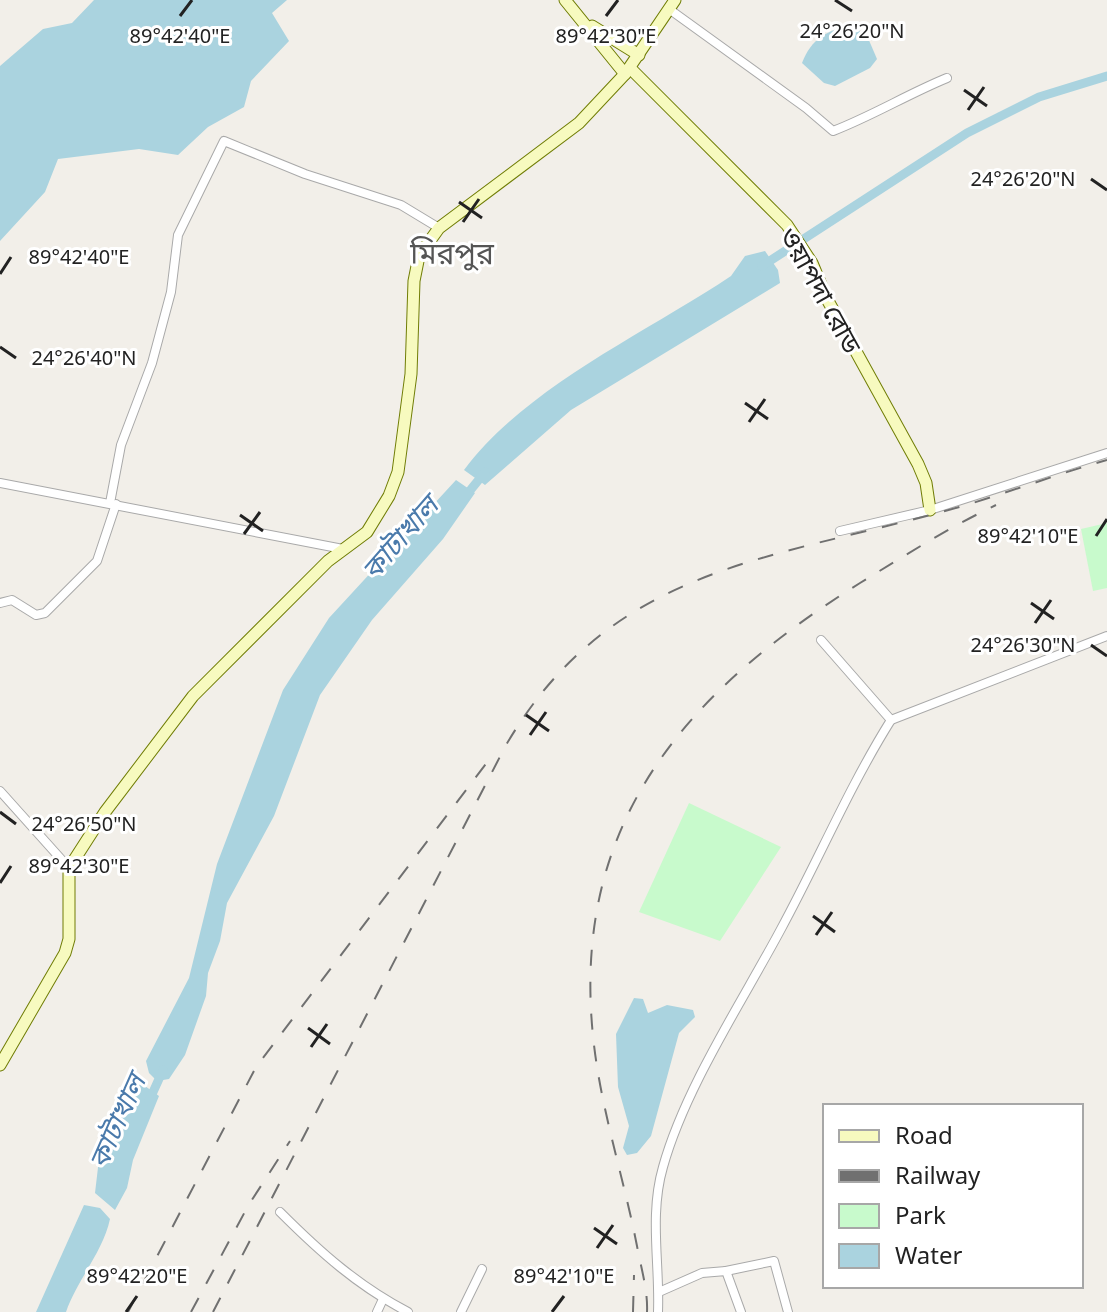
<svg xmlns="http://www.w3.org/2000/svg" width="1107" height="1312" font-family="'Noto Sans','Noto Sans Bengali',sans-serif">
<rect width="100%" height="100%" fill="#f2efe9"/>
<g fill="#c8facc">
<polygon points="1107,523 1107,588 1093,591 1081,529"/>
<polygon points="689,803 781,847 720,941 639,912"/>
</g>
<g fill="#aad3df">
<polygon points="94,0 287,0 272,13 289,41 251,81 244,107 208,127 178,155 139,149 58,159 45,192 0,241 0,66 43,29 72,23"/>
<path d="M852 25 868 38 877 59 870 68 835 86 824 83 802 63C811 39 827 30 852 25Z"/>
<path d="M765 251 778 270 780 283 571 410 485 485 464 470C526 387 644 334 731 276L745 256Z"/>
<polygon points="456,480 475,493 443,539 372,620 320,695 274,816 227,903 220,941 208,973 206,996 185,1055 169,1079 157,1081 149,1073 146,1061 189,978 217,864 283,690 329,618"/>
<polygon points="634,998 643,999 648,1013 667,1005 693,1010 695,1017 679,1033 651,1136 637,1153 627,1155 623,1148 629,1126 618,1087 616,1034"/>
<polygon points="138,1081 159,1096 133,1160 127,1188 115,1210 95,1193 101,1142 119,1105"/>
<path d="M84 1205 100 1208 110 1219C103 1252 77 1280 66 1312H36Z"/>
</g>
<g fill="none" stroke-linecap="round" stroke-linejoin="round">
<g stroke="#aad3df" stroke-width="9">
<polyline points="762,266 967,133 1039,97 1107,76"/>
<polyline points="464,498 485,472"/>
<polyline points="149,1101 163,1070"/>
</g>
<g stroke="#a9a9a9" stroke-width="10">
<g id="street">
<path d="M669 9 806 108 833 131C872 116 908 94 947 78"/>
<polyline points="0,483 343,549"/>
<polyline points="110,503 121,445 152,363 171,292 178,235 224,141 305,174 401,205 439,228"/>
<polyline points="840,531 930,510 1107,453"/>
<polyline points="0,603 12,600 36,615 45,613 97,561 116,504"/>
<polyline points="821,640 891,720 1107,636"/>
<polyline points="0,791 69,868"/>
<path d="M280 1212C320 1252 358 1286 408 1312"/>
<polyline points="726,1271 774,1261 788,1312"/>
<polyline points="659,1292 702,1273 726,1271 741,1312"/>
<polyline points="377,1312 383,1299"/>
<polyline points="461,1312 482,1269"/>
<path d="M658 1312C660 1264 649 1215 663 1167 685 1088 742 1002 781 929 819 859 849 787 891 720"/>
</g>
</g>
<g stroke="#707d05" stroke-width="13">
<g id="secondary">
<polyline points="565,0 625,74"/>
<polyline points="592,26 639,55"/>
<polyline points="630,68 787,225 812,263 827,299 918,464 926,483 930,510"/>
<polyline points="0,1065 65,953 69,939 69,868 105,812 193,696 328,561 367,532 389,496 398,472 411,374 414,281 419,256 439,228 579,123 625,74 675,0"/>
</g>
</g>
<use href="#street" stroke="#fff" stroke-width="8"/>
<use href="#secondary" stroke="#f7fabf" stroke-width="11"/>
<g stroke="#707070" stroke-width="2" stroke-dasharray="16 16" stroke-linecap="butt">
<polyline points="128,1312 256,1067 488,761"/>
<polyline points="191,1312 248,1206 290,1141"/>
<path d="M213 1312 506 745C610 568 767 560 945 511 1000 496 1053 475 1107 460"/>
<polyline points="633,1312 634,1275"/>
<path d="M647 1312C648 1290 641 1268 637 1246 624 1179 602 1113 594 1045 568 825 684 693 860 583 904 556 948 528 996 505"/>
</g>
</g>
<path fill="none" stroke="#222" stroke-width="3" d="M835 0 852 11M180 16 192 0M606 16 618 0M964 90 987 106M968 110 984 87M1091 179 1107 190M459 202 482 218M463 222 479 199M0 274 11 257M0 347 16 358M745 403 768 419M749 422 765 399M240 515 263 531M244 534 260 512M1096 536 1107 519M1031 603 1054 619M1035 623 1051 600M1091 645 1107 656M526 715 549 731M530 735 546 712M0 812 16 824M0 883 11 866M813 916 835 932M816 935 832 912M308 1028 330 1044M311 1047 327 1024M594 1228 617 1244M597 1248 613 1225M126 1312 137 1296M552 1312 564 1296"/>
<g text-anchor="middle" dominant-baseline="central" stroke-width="6" stroke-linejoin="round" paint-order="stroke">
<g font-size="26" fill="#222" stroke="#fff">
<text transform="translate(821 290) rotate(61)">ওয়াপদা রোড</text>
</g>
<g font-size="28" font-style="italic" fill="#4a7aab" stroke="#fff">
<text transform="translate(399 537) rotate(-49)">কাটাখাল</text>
<text transform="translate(116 1121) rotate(-66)">কাটাখাল</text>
</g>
<g font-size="30" fill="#555" stroke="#fff">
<text x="452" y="252">মিরপুর</text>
</g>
</g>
<g font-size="20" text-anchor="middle" fill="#222" stroke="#fff" stroke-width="6" stroke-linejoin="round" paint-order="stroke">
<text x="852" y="38">24°26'20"N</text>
<text x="180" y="43">89°42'40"E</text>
<text x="606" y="43">89°42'30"E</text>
<text x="1023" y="186">24°26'20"N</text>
<text x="79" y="264">89°42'40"E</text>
<text x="84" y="365">24°26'40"N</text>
<text x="1028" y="543">89°42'10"E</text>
<text x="1023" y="652">24°26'30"N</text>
<text x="84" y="831">24°26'50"N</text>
<text x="79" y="873">89°42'30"E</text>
<text x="137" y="1283">89°42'20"E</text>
<text x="564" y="1283">89°42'10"E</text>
</g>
<rect x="823" y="1104" width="260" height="184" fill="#ffffff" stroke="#a7a7a7" stroke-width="2"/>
<rect x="839" y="1130" width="40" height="12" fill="#f7fabf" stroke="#a7a7a7" stroke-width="2"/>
<text x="895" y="1144" font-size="24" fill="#222222">Road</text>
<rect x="839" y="1170" width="40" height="12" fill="#707070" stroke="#a7a7a7" stroke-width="2"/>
<text x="895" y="1184" font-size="24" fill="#222222">Railway</text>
<rect x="839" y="1204" width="40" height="24" fill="#c8facc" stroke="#a7a7a7" stroke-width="2"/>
<text x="895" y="1224" font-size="24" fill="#222222">Park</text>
<rect x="839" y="1244" width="40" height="24" fill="#aad3df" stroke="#a7a7a7" stroke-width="2"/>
<text x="895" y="1264" font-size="24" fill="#222222">Water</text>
</svg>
